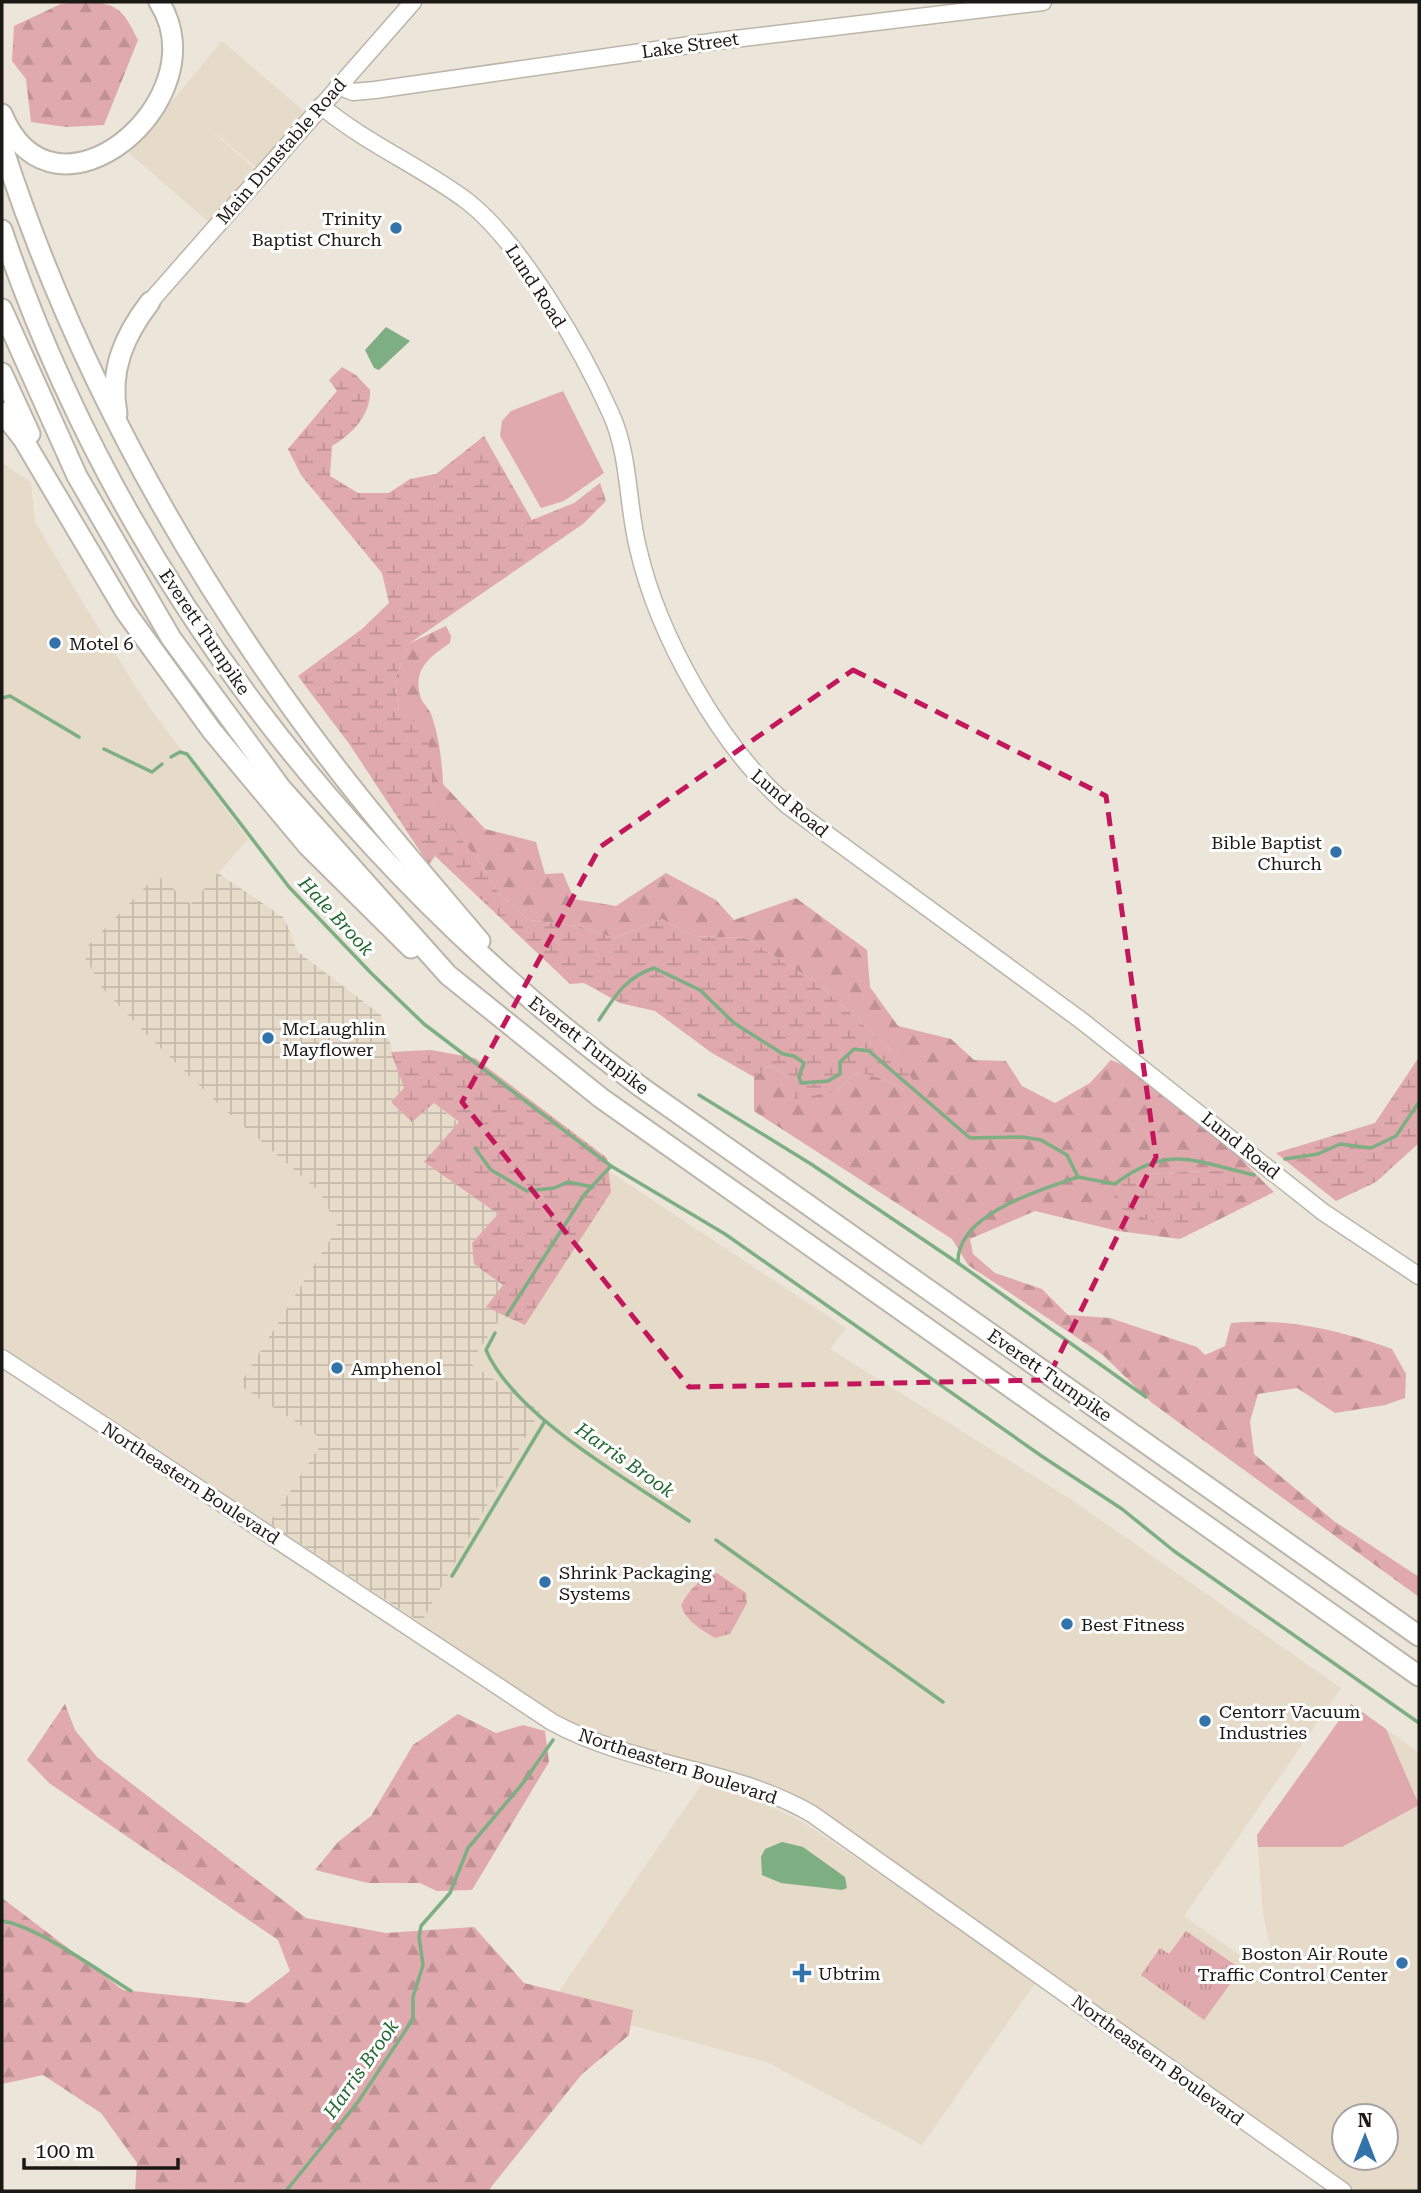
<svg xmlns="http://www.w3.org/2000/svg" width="1421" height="2193" font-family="'Roboto Serif',serif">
<defs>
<pattern id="industrial-grid" width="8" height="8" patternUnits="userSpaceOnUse" patternTransform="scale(1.75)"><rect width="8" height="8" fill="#e6dac8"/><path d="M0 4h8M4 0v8" fill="none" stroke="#c5baab"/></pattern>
<pattern id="forest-firs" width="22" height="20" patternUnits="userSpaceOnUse" patternTransform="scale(1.75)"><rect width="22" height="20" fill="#dfa9ad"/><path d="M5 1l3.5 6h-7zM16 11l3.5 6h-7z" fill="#bf9194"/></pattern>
<pattern id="wetland-marsh" width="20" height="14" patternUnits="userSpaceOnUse" patternTransform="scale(1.75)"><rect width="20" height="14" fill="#dfa9ad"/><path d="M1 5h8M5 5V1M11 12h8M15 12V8" fill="none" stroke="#bf9194"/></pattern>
<pattern id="park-tufts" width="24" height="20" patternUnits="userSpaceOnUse" patternTransform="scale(1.75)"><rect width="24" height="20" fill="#dfa9ad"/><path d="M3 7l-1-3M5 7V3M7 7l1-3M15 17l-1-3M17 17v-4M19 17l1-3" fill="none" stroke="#bf9194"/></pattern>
</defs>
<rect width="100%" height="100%" fill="#ece5d9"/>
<g fill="#e6dac8" fill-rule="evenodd">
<polygon points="222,41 306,113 258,169 197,118 256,170 210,223 129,153"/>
<polygon points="2,463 31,482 35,522 86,608 149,707 248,839 191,904 157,876 226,1111 319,1191 338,1227 239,1384 324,1440 269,1523 2,1346"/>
<path d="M604 1168 846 1328 830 1349 1072 1500 1341 1688 1184 1916 1251 1963 1273 1959 1263 1913 1257 1835 1351 1704 1419 1753V2191H1357L1179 2065 1196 2040 1178 2065 797 1797 726 1771 591 1733 541 1706 446 1644 421 1623 540 1411 470 1363ZM1344 2116H1386V2158H1344Z"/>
<polygon points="701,1785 754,1799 803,1822 1036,1982 922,2145 769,2063 551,2003"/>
</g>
<polygon fill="url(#industrial-grid)" points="218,873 284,918 298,952 381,1015 404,1088 391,1102 412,1122 434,1103 459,1123 424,1162 498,1214 472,1243 517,1294 470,1363 540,1411 421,1623 269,1523 324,1440 239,1385 338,1227 319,1191 226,1111 152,1040 103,989 82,952 157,875 191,904"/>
<g fill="#dfa9ad">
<polygon points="563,391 604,473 564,501 541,508 500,436 502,421 511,411"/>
<polygon points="1351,1704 1386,1729 1419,1805 1342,1847 1258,1847 1257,1835"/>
</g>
<g fill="url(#forest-firs)" fill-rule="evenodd">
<path d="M78 2C116 2 122 7 138 40L104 125 66 127 31 122 26 79 12 61 14 26 61 4Z"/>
<path d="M446 626 451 636 450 643C431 656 413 668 420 695 421 702 428 707 431 714 439 736 442 761 443 784L485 829 536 842 545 874 563 873 574 899 616 906 666 873 716 900 734 920 796 898 867 950 870 987 898 1026 951 1039 974 1060 1006 1061 1022 1086 1055 1103 1090 1083 1111 1060C1176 1085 1225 1145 1274 1192L1180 1239 1118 1231 1035 1211 970 1239 973 1254 995 1273 1042 1289 1068 1315 1110 1318 1197 1347 1205 1355 1225 1346 1231 1323C1290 1318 1337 1330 1392 1349L1406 1374 1405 1398 1385 1405 1335 1413 1297 1388 1258 1394 1250 1421 1254 1454 1334 1521 1419 1577V1597L1152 1403 1103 1355 968 1265 952 1239 754 1111V1077L770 1065 785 1075 835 1092 857 1072 884 1079 905 1090 899 1057 817 983 746 938 693 936 662 919 614 938 578 926 529 920 500 895 481 863 441 817 432 804V765L399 713 395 679 410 643ZM1204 1171 1242 1194 1218 1208 1123 1175Z"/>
<polygon points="65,1704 75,1730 97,1757 306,1918 386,1933 474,1927 524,1983 633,2010 629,2035 582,2074 488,2191 135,2191 137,2163 101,2113 43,2075 2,2084 2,1898 123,1990 248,2003 290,1971 278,1940 49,1783 27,1760"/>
<polygon points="458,1714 496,1733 523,1725 545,1731 549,1762 472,1890 437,1891 420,1883 368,1883 315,1870 338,1842 371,1816 413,1745"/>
</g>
<g fill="url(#wetland-marsh)">
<path d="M342 367 356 375 370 390C371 415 352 434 332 446L330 476 358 493H389L410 479 436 474 484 436 532 520 574 503 600 483 606 501 583 524 410 643 395 679 399 713 425 728 432 765V804L481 863 500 895 529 920 578 926 614 938 662 919 693 936 746 938 817 983 899 1057 915 1084 905 1090 884 1079 857 1072 835 1092 794 1099 785 1075 770 1065 754 1077 712 1053 655 1011 620 1003 584 983 570 984 435 856 429 865 350 745 298 676 362 629 389 603 382 573 301 475 288 449 337 391 329 380Z"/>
<polygon points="431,1050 475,1058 607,1158 611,1192 525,1325 486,1307 503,1285 474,1264 472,1243 498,1214 424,1162 459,1122 434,1103 412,1122 391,1102 404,1088 391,1052"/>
<polygon points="1419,1057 1419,1143 1376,1182 1336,1201 1276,1153 1375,1123"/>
<polygon points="1204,1171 1245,1171 1250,1179 1246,1192 1190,1225 1166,1227 1122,1209 1112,1193 1116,1181 1123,1175"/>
<path d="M717 1573 746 1593 747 1603 730 1634 715 1638C701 1629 686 1622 681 1605 690 1589 699 1578 717 1573Z"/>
</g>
<polygon fill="url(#park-tufts)" points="1186,1931 1241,1969 1204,2020 1141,1975 1160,1948 1169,1954"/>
<g fill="#7eaf83">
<polygon points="386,327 410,341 379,370 374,368 365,350"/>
<polygon points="782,1842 803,1847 845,1877 847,1888 842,1890 781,1883 762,1875 761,1857 765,1849"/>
</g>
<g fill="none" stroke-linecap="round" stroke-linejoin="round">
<g stroke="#7eaf83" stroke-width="3.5">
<polyline points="2,698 10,696 79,737"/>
<polyline points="104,749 152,772 162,764"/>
<polyline points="171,757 180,752 187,754 289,887 371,973 424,1024 611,1166 584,1195 507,1315"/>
<path d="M599 1020C615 996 626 977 654 968L700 990 734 1023 783 1054 794 1056 804 1063 799 1076 801 1083 828 1081 840 1074V1062L854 1049 869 1051 970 1138 1023 1137 1041 1140 1067 1155 1078 1177 1115 1184C1168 1143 1196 1162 1254 1175"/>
<polyline points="699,1095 811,1164 958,1263"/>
<polyline points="475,1148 491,1170 527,1191 554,1188 568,1182 593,1187"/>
<polyline points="1285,1159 1318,1154 1340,1144 1371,1148 1396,1136 1419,1102"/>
<polyline points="611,1166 725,1234 1043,1457 1122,1509 1174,1551 1419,1723"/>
<path d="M1078 1177C1040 1190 956 1214 958 1263L1146 1397"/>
<path d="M495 1333 486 1350C515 1417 629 1480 689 1521"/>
<polyline points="716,1540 943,1702"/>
<polyline points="452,1576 545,1421"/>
<path d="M2 1921C37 1926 99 1971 131 1991"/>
<polyline points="286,2191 358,2102 413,2019 413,1997 423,1965 419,1937 421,1926 450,1893 468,1848 523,1783 553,1740"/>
</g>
<g stroke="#bcb5aa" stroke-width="19">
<g id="secondary">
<polyline points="338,86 353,92 375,90 718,41 1043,2"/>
<path d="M321 106C366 143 420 166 467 201 521 243 583 351 611 414 630 456 627 504 638 548 658 636 720 746 787 805L1082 1021 1323 1212 1419 1276"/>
<polyline points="150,302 413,2"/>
<path d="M2 1358 552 1722C634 1767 731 1767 812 1814L1343 2191"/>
</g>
</g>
<g stroke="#bcb5aa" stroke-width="23">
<g id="highway">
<path d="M2 114C54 240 221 99 159 2"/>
<path d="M2 145C72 361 183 563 319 745 369 812 425 876 480 941"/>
<path d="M2 230C119 575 350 871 641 1087L1419 1636"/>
<polyline points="2,309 77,476 171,638 281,788 448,975 601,1098 1419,1676"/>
<polyline points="2,373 30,434"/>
<polyline points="2,412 23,439 125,611 212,731 307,845 411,948"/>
<path d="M117 414C109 370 124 336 150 302"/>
</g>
</g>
<use href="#secondary" stroke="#fff" stroke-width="16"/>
<use href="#highway" stroke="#fff" stroke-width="19"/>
</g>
<path fill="none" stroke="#c2185b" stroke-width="5" stroke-dasharray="14 9" stroke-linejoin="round" d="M853 670 1106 796 1156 1157 1047 1380 689 1387 462 1102 600 847Z"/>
<g fill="#3373aa" stroke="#fff" stroke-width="2.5">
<circle cx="396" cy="228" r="7"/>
<circle cx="55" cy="643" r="7"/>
<circle cx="1336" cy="852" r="7"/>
<circle cx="268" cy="1038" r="7"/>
<circle cx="337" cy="1368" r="7"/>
<circle cx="545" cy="1582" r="7"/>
<circle cx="1067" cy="1624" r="7"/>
<circle cx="1205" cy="1721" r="7"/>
<circle cx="1402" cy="1963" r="7"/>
<path d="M798.5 1962.5h7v7h7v7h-7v7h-7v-7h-7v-7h7z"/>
</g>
<g text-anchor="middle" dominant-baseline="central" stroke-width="6" stroke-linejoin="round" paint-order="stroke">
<g font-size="18" fill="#1b1915" stroke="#fff">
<text transform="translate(690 45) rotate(-8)">Lake Street</text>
<text transform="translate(281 151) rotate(-49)">Main Dunstable Road</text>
<text transform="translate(536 286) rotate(57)">Lund Road</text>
<text transform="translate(205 632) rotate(56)">Everett Turnpike</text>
<text transform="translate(790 803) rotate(40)">Lund Road</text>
<text transform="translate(589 1045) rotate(38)">Everett Turnpike</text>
<text transform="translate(1241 1145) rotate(39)">Lund Road</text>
<text transform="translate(1050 1375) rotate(35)">Everett Turnpike</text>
<text transform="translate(191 1483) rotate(33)">Northeastern Boulevard</text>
<text transform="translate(678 1766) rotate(18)">Northeastern Boulevard</text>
<text transform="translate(1158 2060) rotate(36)">Northeastern Boulevard</text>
</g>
<g font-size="18" fill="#1b1915" stroke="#fff" text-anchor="start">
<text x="382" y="218" text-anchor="end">Trinity<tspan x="382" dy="21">Baptist Church</tspan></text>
<text x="69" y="643">Motel 6</text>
<text x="1322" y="842" text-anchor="end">Bible Baptist<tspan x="1322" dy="21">Church</tspan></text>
<text x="282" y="1028">McLaughlin<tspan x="282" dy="21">Mayflower</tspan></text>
<text x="351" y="1368">Amphenol</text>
<text x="559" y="1572">Shrink Packaging<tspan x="559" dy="21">Systems</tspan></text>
<text x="1081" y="1624">Best Fitness</text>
<text x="1219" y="1711">Centorr Vacuum<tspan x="1219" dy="21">Industries</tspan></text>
<text x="1388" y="1953" text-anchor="end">Boston Air Route<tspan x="1388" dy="21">Traffic Control Center</tspan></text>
<text x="818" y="1973">Ubtrim</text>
</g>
<g font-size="19" font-style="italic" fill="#22682f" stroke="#fff">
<text transform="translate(336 916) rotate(47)">Hale Brook</text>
<text transform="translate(625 1460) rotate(35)">Harris Brook</text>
<text transform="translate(361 2069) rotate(-55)">Harris Brook</text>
</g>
</g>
<rect width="1421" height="2193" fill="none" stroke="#1b1915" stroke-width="7"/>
<g transform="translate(1365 2137)"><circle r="33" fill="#ffffff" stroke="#a4a3a1" stroke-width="2"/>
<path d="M0-5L12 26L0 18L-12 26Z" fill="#3373aa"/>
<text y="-10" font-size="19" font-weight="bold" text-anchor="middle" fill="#1b1915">N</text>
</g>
<path d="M24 2158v10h154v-10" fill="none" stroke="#1b1915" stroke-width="3.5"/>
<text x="35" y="2158" font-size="21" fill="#1b1915" stroke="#ffffff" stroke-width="5" paint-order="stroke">100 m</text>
</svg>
